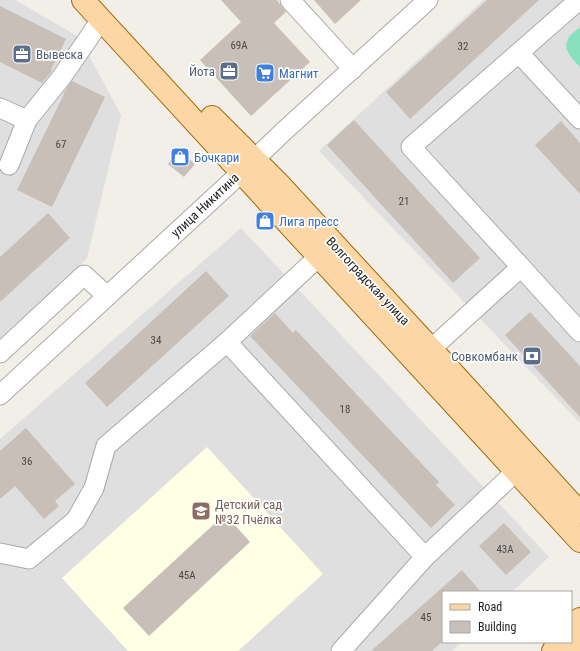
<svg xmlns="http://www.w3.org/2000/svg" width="580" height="651" font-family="'Roboto Condensed',sans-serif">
<rect width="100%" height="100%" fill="#f2efe9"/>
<g fill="#e0dfdf">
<polygon points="0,0 15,0 79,37 121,115 87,258 0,347"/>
<polygon points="483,0 580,0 580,423 319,151"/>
<polygon points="241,228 549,557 512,592 443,592 443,642 461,642 452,651 0,651 0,439"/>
</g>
<polygon fill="#ffffe5" points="207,447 323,574 238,651 128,651 62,578"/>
<path fill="#88e0be" d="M580 27V67C573 59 562 50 568 39 570 34 576 31 580 27Z"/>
<g fill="#c7bfb8">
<polygon points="221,0 277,0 286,12 274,23 310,62 251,116 200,60 241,22"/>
<polygon points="314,0 361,0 335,24"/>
<polygon points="487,0 539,0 410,119 386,92"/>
<polygon points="0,6 66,39 51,70 52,71 42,83 0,62"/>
<polygon points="72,81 105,97 52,207 17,190 64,94 63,94"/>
<polygon points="354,120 480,258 453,283 327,145"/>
<polygon points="561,121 580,143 580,194 535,145"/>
<polygon points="178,150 195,164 184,177 168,164"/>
<polygon points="48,213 70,238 0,302 0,257"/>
<polygon points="206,271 229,296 107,407 85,383"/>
<polygon points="530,312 580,366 580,417 505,335"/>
<polygon points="275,313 293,333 296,330 439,482 436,485 455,505 431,528 250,336"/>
<polygon points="26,428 75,484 55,501 59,506 44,519 15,486 0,499 0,451"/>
<polygon points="225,514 250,542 149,636 123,608"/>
<polygon points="504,523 531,552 506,575 479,546"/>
<polygon points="462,570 481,592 443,592 443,641 432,651 371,651"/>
</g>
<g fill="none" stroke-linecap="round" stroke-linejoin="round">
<g stroke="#a9a9a9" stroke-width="21">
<g id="minor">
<polyline points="290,0 353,69"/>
<polyline points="519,53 580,119"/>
<polyline points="0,108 27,120"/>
<polyline points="9,165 27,120 61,78 88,39 101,19"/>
<polyline points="329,247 227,342 425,557"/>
<polyline points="521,267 411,147 579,0"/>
<polyline points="431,349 521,267 580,332"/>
<polyline points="0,353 84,275 107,296"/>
<polyline points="0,395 230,183 283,132 428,0"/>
<polyline points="0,553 29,559 76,520 94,488 106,446 227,342"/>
<polyline points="341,651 425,557 526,462"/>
</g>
</g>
<g stroke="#a06b00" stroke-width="24">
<g id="major">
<polyline points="83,0 580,541"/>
<polyline points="212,117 278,183 431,349 580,513"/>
<polyline points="571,628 580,619"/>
<polyline points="553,651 559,642"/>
<polyline points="572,651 580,642"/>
</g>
</g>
<use href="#minor" stroke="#fff" stroke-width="19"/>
<use href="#major" stroke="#fcd6a4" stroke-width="22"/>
</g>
<defs>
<g id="office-square" transform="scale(1)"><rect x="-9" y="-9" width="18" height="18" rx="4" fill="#5c6f8a" stroke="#fff"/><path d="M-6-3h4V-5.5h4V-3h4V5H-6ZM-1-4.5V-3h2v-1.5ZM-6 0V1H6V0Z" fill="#fff"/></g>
<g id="supermarket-square" transform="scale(1)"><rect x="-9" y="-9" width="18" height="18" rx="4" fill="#3f7fe0" stroke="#fff"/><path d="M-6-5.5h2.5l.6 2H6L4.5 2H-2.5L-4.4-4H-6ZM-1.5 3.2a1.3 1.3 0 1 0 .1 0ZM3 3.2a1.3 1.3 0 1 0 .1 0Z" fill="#fff"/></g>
<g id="shop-square" transform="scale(1)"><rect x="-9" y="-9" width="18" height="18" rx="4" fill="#3f7fe0" stroke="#fff"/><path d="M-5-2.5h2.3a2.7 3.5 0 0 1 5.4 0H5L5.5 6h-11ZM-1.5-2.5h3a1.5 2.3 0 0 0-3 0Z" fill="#fff"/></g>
<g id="bank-square" transform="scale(1)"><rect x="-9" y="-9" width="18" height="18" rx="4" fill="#5c6f8a" stroke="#fff"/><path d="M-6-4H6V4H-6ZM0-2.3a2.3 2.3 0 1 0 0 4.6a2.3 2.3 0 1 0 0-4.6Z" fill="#fff"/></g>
<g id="school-square" transform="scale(1)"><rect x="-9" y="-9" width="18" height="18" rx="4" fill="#8d6e63" stroke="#fff"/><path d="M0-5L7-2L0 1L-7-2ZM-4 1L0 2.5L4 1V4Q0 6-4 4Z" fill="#fff"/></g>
</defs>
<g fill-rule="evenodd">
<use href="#office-square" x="22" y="54"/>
<use href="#office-square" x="229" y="71"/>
<use href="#supermarket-square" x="265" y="73"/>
<use href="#shop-square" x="180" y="157"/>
<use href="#shop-square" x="265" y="221"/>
<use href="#bank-square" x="532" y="356"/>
<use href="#school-square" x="201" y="511"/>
</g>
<g text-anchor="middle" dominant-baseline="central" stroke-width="3.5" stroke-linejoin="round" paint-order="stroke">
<g font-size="11" fill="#4b4948">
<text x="239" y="45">69А</text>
<text x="463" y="46">32</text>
<text x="61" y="144">67</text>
<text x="404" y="201">21</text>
<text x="156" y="340">34</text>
<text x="345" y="409">18</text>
<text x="27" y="461">36</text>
<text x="505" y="549">43А</text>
<text x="187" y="575">45А</text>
<text x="426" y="617">45</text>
</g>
<g font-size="13" fill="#4e5e75" stroke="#fff" text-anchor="end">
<text x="36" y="54" text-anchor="start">Вывеска</text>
<text x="215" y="71">Йота</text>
<text x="518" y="356">Совкомбанк</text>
</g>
<g font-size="13" fill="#366cbe" stroke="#fff" text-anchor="start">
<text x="279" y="73">Магнит</text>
<text x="194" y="157">Бочкари</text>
<text x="279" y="221">Лига пресс</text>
</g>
<g font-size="13" fill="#222" stroke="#fff">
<text transform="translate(205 205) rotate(-43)">улица Никитина</text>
<text transform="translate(368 281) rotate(47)">Волгоградская улица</text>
</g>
<g font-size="13" fill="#785e54" stroke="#fff" text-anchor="start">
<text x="215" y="504">Детский сад<tspan x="215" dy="15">№32 Пчёлка</tspan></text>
</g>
</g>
<rect x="442" y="591" width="130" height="52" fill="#ffffff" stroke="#a7a7a7"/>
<rect x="450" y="604" width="20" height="6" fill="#fcd6a4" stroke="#a7a7a7"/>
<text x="478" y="611" font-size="12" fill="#222222">Road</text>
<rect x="450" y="621" width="20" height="12" fill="#c7bfb8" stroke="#a7a7a7"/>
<text x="478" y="631" font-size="12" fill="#222222">Building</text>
</svg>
